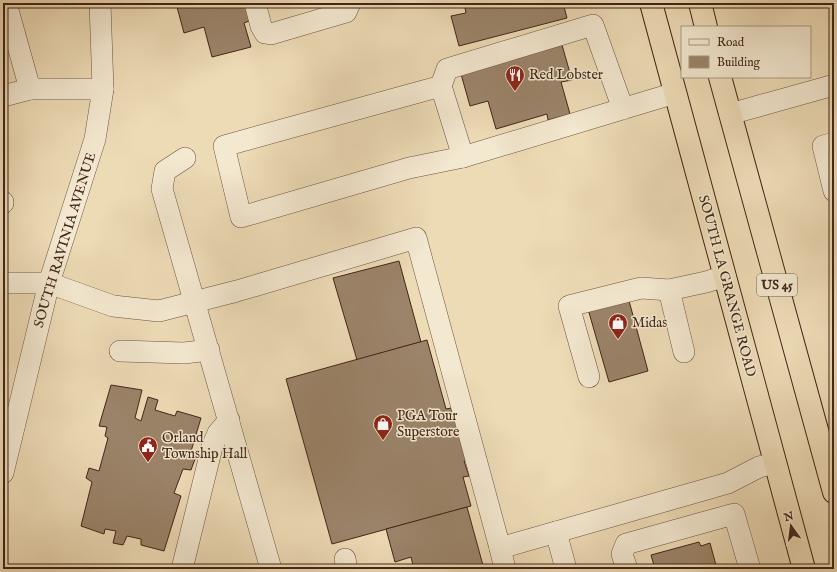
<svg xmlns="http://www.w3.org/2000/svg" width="837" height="572" font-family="'IM FELL English',serif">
<rect width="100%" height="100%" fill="#eddbb6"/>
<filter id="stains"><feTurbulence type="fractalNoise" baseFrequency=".005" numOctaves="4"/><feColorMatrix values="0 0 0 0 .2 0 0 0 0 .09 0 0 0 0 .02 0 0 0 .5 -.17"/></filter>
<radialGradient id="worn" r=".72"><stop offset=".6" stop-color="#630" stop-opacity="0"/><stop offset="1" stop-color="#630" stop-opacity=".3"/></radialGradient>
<g fill="#9b846a" stroke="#422517">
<polygon points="190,3 239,3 240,8 248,5 252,20 244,23 251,47 212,57 204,27 184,33 177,7"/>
<polygon points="464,3 563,3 567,18 459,46 451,16 466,13"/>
<polygon points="562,45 572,80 561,82 570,114 548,120 547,114 496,129 488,101 470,106 461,74"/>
<polygon points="399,261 421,342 357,360 333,278"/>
<polygon points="628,297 648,371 609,382 588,309"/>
<polygon points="427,340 446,409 451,408 455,422 458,422 469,460 464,461 469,476 463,477 471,506 332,544 286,379"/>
<polygon points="111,385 142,390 135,418 141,421 148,397 158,400 155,410 175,416 177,411 201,418 189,458 195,459 191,470 183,469 174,493 181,496 164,551 141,545 141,539 127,536 123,545 113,543 116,531 105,529 104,534 81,526 92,482 86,478 89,468 99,471 108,438 105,436 107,427 99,426"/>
<polygon points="467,507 484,569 414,569 411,557 395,562 386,529"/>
<polygon points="699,542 701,546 710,543 717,569 655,569 651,555"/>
</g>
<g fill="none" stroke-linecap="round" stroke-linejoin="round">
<g stroke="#6d523f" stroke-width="22">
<g id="minor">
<polyline points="255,3 261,26 265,33 271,34 346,12 350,3"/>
<polyline points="441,86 463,157"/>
<polyline points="30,89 103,89"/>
<polyline points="3,96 30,89 6,3"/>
<polyline points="623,109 593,25 447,69 441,86 224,146 241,217 409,168 463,157 675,93"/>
<polyline points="730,114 834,85"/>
<polyline points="834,143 823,146 834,191"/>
<polyline points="185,158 165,171 162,189 271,569"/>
<polyline points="3,202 3,203"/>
<polyline points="3,283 49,283 113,306 159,311 237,291 416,238 500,548 728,483 759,467 775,463"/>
<polyline points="120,351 184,353 209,350"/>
<polyline points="684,352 669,290 706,282 725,276"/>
<polyline points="589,377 569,306 641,288 669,290"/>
<polyline points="3,473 49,283 95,139 103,89 100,3"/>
<polyline points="556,532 566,569"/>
<polyline points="500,548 505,569"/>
<polyline points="345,559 347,569"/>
<polyline points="182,569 212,447 218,433 229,420"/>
<polyline points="627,569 622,554 626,544 734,514 750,569"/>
</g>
</g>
<g stroke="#422517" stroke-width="24">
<g id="highway">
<polyline points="651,3 804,569"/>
<polyline points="700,3 706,27"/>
<polyline points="720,77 834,492"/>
</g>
</g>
<use href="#minor" stroke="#f3e8d0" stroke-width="21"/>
<use href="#highway" stroke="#eddbb6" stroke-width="22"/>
</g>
<defs>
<g id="restaurant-pin" transform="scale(1)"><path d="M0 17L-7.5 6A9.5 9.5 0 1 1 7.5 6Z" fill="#8f2418" stroke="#f3e8d0"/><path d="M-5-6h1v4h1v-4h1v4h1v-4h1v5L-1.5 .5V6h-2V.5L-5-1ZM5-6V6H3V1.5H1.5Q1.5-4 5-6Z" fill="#fff"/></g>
<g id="shop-pin" transform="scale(1)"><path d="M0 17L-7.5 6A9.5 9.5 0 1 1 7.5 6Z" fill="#8f2418" stroke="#f3e8d0"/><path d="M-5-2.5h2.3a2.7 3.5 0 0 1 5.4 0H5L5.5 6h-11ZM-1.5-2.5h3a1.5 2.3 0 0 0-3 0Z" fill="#fff"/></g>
<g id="civic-pin" transform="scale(1)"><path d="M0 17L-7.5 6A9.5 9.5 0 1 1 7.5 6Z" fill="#8f2418" stroke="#f3e8d0"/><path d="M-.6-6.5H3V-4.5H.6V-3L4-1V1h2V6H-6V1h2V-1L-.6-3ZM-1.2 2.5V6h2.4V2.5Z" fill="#fff"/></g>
</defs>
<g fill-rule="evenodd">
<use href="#restaurant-pin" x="515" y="75"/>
<use href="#shop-pin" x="618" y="323"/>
<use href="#shop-pin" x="383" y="424"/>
<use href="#civic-pin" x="148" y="446"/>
</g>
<g text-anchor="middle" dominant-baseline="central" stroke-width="3" stroke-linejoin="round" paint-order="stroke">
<rect fill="#f3e8d0" stroke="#77604e" stroke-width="1" x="757" y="274" width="40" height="22" rx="3"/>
<g font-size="13" font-weight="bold" fill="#422517">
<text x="777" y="285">US 45</text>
</g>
<g font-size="14" fill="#422517" stroke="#f3e8d0" text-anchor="start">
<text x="529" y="75">Red Lobster</text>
<text x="632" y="323">Midas</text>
<text x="397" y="416">PGA Tour<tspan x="397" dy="16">Superstore</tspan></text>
<text x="162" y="438">Orland<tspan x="162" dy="16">Township Hall</tspan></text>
</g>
<g font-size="14" fill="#422517" stroke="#f3e8d0">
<text transform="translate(65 240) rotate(-73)">SOUTH RAVINIA AVENUE</text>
<text transform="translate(727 286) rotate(75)">SOUTH LA GRANGE ROAD</text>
</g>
</g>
<rect width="837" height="572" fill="none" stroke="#eddbb6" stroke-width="16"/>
<rect x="4" y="4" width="829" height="564" fill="none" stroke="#422517" stroke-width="2"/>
<rect x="8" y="8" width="821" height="556" fill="none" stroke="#422517"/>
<rect x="681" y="26" width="130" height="52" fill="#f3e8d0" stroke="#ac9a86"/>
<rect x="689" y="39" width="20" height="6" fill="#f3e8d0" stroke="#ac9a86"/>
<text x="717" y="46" font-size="12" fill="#422517">Road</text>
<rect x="689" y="56" width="20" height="12" fill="#9b846a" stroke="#ac9a86"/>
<text x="717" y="66" font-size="12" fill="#422517">Building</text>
<g transform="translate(791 526) rotate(346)" stroke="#f3e8d0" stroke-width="3" paint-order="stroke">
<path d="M0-3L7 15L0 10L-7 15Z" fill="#422517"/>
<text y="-6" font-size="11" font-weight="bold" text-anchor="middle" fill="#422517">N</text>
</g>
<rect width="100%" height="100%" filter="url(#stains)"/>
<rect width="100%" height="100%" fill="url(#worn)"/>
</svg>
